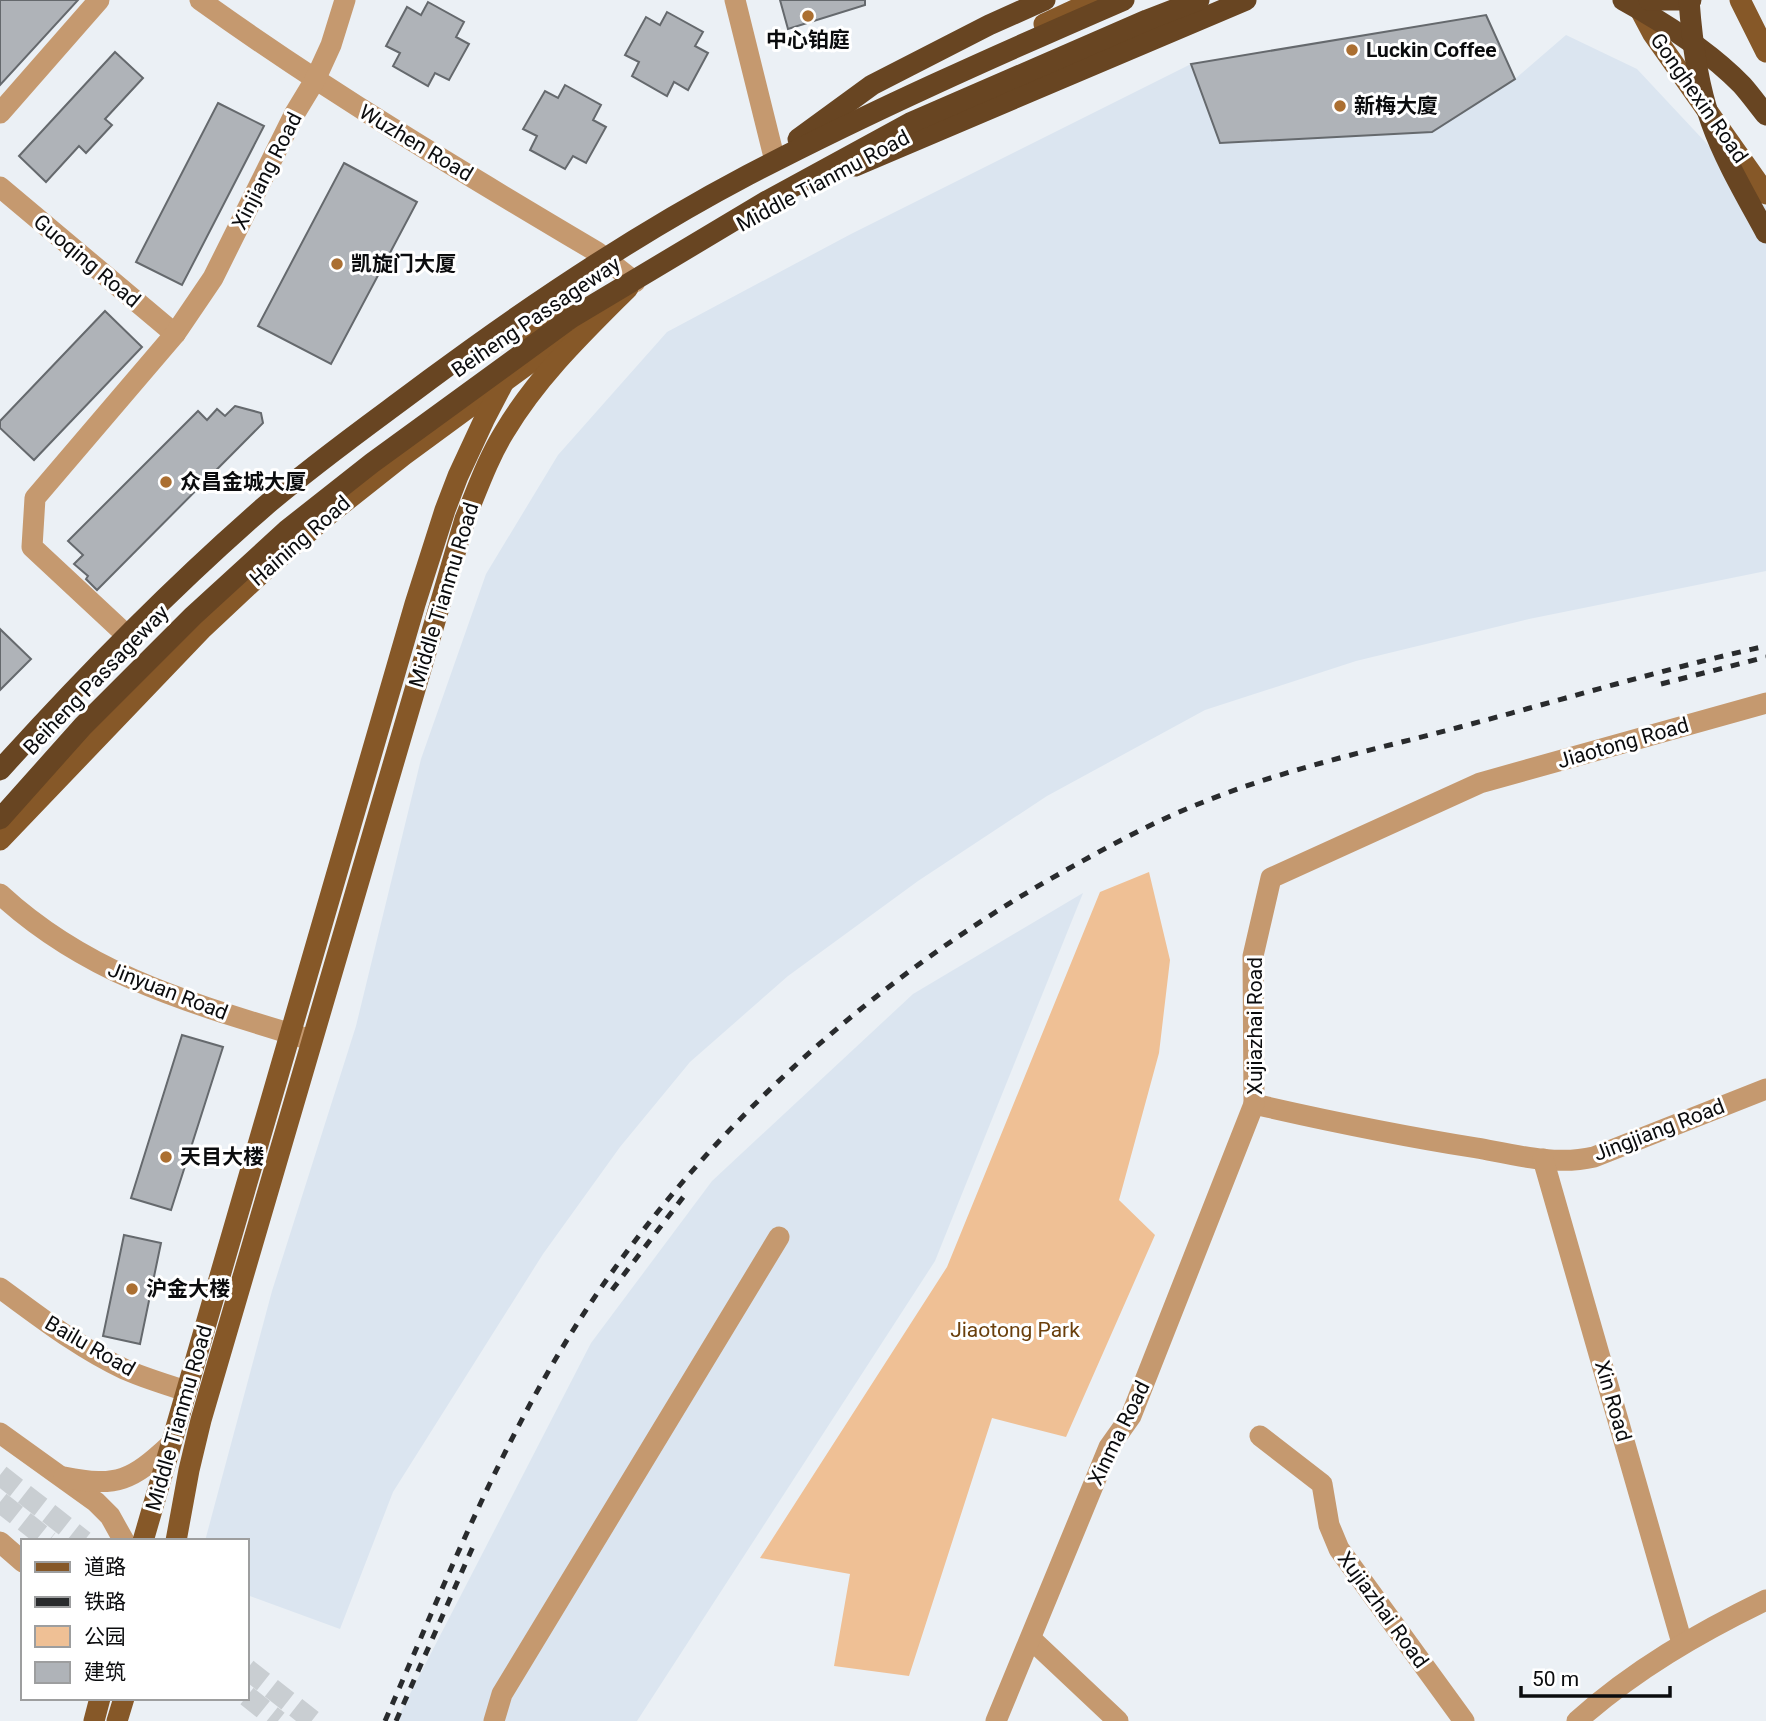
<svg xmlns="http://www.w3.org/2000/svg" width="1766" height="1721" font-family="Roboto,'Noto Sans SC',sans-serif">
<rect width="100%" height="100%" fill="#ebf0f5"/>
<g fill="#dbe5f0">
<polygon points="1566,35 1637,69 1766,207 1766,571 1529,619 1356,661 1205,710 1047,796 918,881 788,976 690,1062 620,1147 543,1254 393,1492 340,1629 247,1595 247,1541 205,1541 272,1291 356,1026 421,759 486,574 558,455 667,332 851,234 1191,64 1220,143 1432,132 1515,79"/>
<polygon points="1083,893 935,1261 637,1721 396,1721 591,1343 712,1181 913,994"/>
</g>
<polygon fill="#efc095" points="1149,872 1170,960 1159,1053 1119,1200 1155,1235 1066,1437 992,1418 909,1676 834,1666 850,1574 760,1558 947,1267 1100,892"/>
<g fill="#afb3b8" stroke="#65696d" stroke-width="2">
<polygon points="0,0 78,0 0,85"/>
<polygon points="780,0 865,0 865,5 788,29"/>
<polygon points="428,2 464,22 456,37 469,44 449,80 435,73 428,86 393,66 400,53 386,46 407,7 421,15"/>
<polygon points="667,12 703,32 695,46 708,53 688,90 674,82 667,96 632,76 639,62 625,55 646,17 660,25"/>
<polygon points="1486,15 1515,79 1432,132 1220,143 1191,64"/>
<polygon points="115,52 143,78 105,119 112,125 86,153 79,146 46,182 19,156"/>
<polygon points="565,85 601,105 593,120 606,127 586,163 573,156 565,169 530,150 537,136 523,129 545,91 558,98"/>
<polygon points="218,103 264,126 182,285 136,262"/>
<polygon points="344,163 417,202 331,364 258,326"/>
<polygon points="105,311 142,347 34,460 0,428 0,421"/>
<polygon points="235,406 261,413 263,423 97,590 86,579 88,576 74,564 83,555 68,541 198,411 207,420 217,409 225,416"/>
<polygon points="0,629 31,659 0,690"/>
<polygon points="182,1035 223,1047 171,1210 131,1198"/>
<polygon points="124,1235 161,1243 140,1344 103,1336"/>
</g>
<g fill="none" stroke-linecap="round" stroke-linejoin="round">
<g stroke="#c9ced2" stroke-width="21" stroke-dasharray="21 10" stroke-linecap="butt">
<polyline points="0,1475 84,1541"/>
<polyline points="0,1502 49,1541"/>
<polyline points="247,1669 313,1721"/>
<polyline points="247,1696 278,1721"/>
</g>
<g stroke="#c5996f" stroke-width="21">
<path d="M200 0C328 92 462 172 597 252L635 282"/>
<polyline points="735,0 773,153"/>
<polyline points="0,113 99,0"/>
<polyline points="0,187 175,334"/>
<polyline points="120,629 32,547 35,498 175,334 213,278 295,113 315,80 331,45 345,0"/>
<path d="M1766 703 1480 783 1271 878 1253 956 1254 1104C1328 1121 1402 1136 1477 1148 1515 1155 1556 1166 1594 1157L1766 1089"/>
<path d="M0 894C90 977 194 1004 308 1039"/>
<polyline points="1543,1159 1682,1643"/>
<path d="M0 1288C40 1317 79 1348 124 1369 144 1378 165 1384 186 1391"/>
<polyline points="0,1433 96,1502 110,1516 124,1541"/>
<polyline points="1260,1436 1322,1484 1329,1525 1339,1549 1464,1721"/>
<path d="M64 1477C118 1488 132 1480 170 1445"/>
<polyline points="0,1542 23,1562"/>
<polyline points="1031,1639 1118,1721"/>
<polyline points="494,1721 502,1694 779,1237"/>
<polyline points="996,1721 1109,1447 1131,1416 1254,1104"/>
<path d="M1577 1721C1634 1670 1698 1633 1766 1600"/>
</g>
<g stroke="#865828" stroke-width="21">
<polyline points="1740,0 1766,52"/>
<polyline points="1636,2 1653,34 1766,194"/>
<polyline points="1044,24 1096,0"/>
<polyline points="0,840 203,628 265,570 327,516 404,455 565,337"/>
<polyline points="143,1541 415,604 445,510 458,476 484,420 509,372 579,276"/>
<path d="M176 1541 189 1470 201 1420 465 519C477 490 488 458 505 431 538 376 583 333 628 288"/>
<polyline points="94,1721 100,1698"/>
<polyline points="117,1721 124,1698"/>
</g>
<g stroke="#684522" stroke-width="21">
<path d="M1623 0C1663 22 1710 52 1742 85 1750 94 1758 105 1766 115"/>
<polyline points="1649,0 1691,0"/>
<path d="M1689 0C1692 41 1697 83 1711 122 1725 161 1746 196 1766 233"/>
<polyline points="798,139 872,85 989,25 1045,0"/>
<polyline points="855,166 1246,0"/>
<path d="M0 770C83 678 170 589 264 507 316 462 373 422 429 380 530 305 636 234 748 175 871 111 997 55 1124 0"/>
<polyline points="0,819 83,726 193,616 287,530 372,463 571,318 765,202 910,123 1147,20 1199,0"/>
</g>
<g stroke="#292b2d" stroke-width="5" stroke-dasharray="9 9" stroke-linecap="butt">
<polyline points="1661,684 1766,657"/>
<polyline points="612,1290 684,1196"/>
<path d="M385 1721C447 1579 504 1433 590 1304 710 1124 879 974 1068 869 1111 845 1155 821 1201 803 1284 769 1373 750 1460 727 1562 700 1663 669 1766 646"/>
<polyline points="396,1721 475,1542"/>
</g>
</g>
<g fill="#ab6f31" stroke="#fff" stroke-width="2.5">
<circle cx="808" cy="16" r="7"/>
<circle cx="1352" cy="50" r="7"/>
<circle cx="1340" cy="106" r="7"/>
<circle cx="337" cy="264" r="7"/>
<circle cx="166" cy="482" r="7"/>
<circle cx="166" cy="1157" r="7"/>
<circle cx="132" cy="1289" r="7"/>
</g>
<g text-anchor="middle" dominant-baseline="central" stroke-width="6" stroke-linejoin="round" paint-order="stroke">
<g font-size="21" font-weight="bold" fill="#0b0c0e" stroke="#fff" text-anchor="start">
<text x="808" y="40" text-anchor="middle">中心铂庭</text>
<text x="1366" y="50">Luckin Coffee</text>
<text x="1354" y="106">新梅大廈</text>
<text x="351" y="264">凯旋门大厦</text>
<text x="180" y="482">众昌金城大厦</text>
<text x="180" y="1157">天目大楼</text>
<text x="146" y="1289">沪金大楼</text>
</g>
<g font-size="21" fill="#0b0c0e" stroke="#fff">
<text transform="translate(1699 98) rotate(55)">Gonghexin Road</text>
<text transform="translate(416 143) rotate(31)">Wuzhen Road</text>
<text transform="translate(267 171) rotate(-63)">Xinjiang Road</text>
<text transform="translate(823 181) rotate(-28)">Middle Tianmu Road</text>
<text transform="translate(87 261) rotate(40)">Guoqing Road</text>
<text transform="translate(536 317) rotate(-34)">Beiheng Passageway</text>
<text transform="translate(300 541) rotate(-41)">Haining Road</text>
<text transform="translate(444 595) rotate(-73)">Middle Tianmu Road</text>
<text transform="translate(96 680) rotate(-46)">Beiheng Passageway</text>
<text transform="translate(1623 743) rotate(-16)">Jiaotong Road</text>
<text transform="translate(168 991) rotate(21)">Jinyuan Road</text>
<text transform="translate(1255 1026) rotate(-90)">Xujiazhai Road</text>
<text transform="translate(1659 1130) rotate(-21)">Jingjiang Road</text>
<text transform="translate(90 1346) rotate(30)">Bailu Road</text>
<text transform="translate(1613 1401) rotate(74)">Xin Road</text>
<text transform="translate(179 1418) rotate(-74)">Middle Tianmu Road</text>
<text transform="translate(1119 1433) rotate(-64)">Xinma Road</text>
<text transform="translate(1383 1610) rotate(54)">Xujiazhai Road</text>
</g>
<g font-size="21" fill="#6a3f0c" stroke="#fff">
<text x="1015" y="1330">Jiaotong Park</text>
</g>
</g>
<rect x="21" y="1539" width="228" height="161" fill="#ffffff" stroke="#9d9e9f" stroke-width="2"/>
<rect x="35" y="1562" width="35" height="10" fill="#865828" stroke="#9d9e9f" stroke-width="2"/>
<text x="84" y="1574" font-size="21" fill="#0b0c0e">道路</text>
<rect x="35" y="1597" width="35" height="10" fill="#292b2d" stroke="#9d9e9f" stroke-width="2"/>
<text x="84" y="1609" font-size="21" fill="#0b0c0e">铁路</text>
<rect x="35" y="1626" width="35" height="21" fill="#efc095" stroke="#9d9e9f" stroke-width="2"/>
<text x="84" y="1644" font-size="21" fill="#0b0c0e">公园</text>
<rect x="35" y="1662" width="35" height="21" fill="#afb3b8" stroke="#9d9e9f" stroke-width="2"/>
<text x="84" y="1679" font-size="21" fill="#0b0c0e">建筑</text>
<path d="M1521 1686v10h149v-10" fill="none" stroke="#0b0c0e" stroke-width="3.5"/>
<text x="1532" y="1686" font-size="21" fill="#0b0c0e" stroke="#ffffff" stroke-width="5" paint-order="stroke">50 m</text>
</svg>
